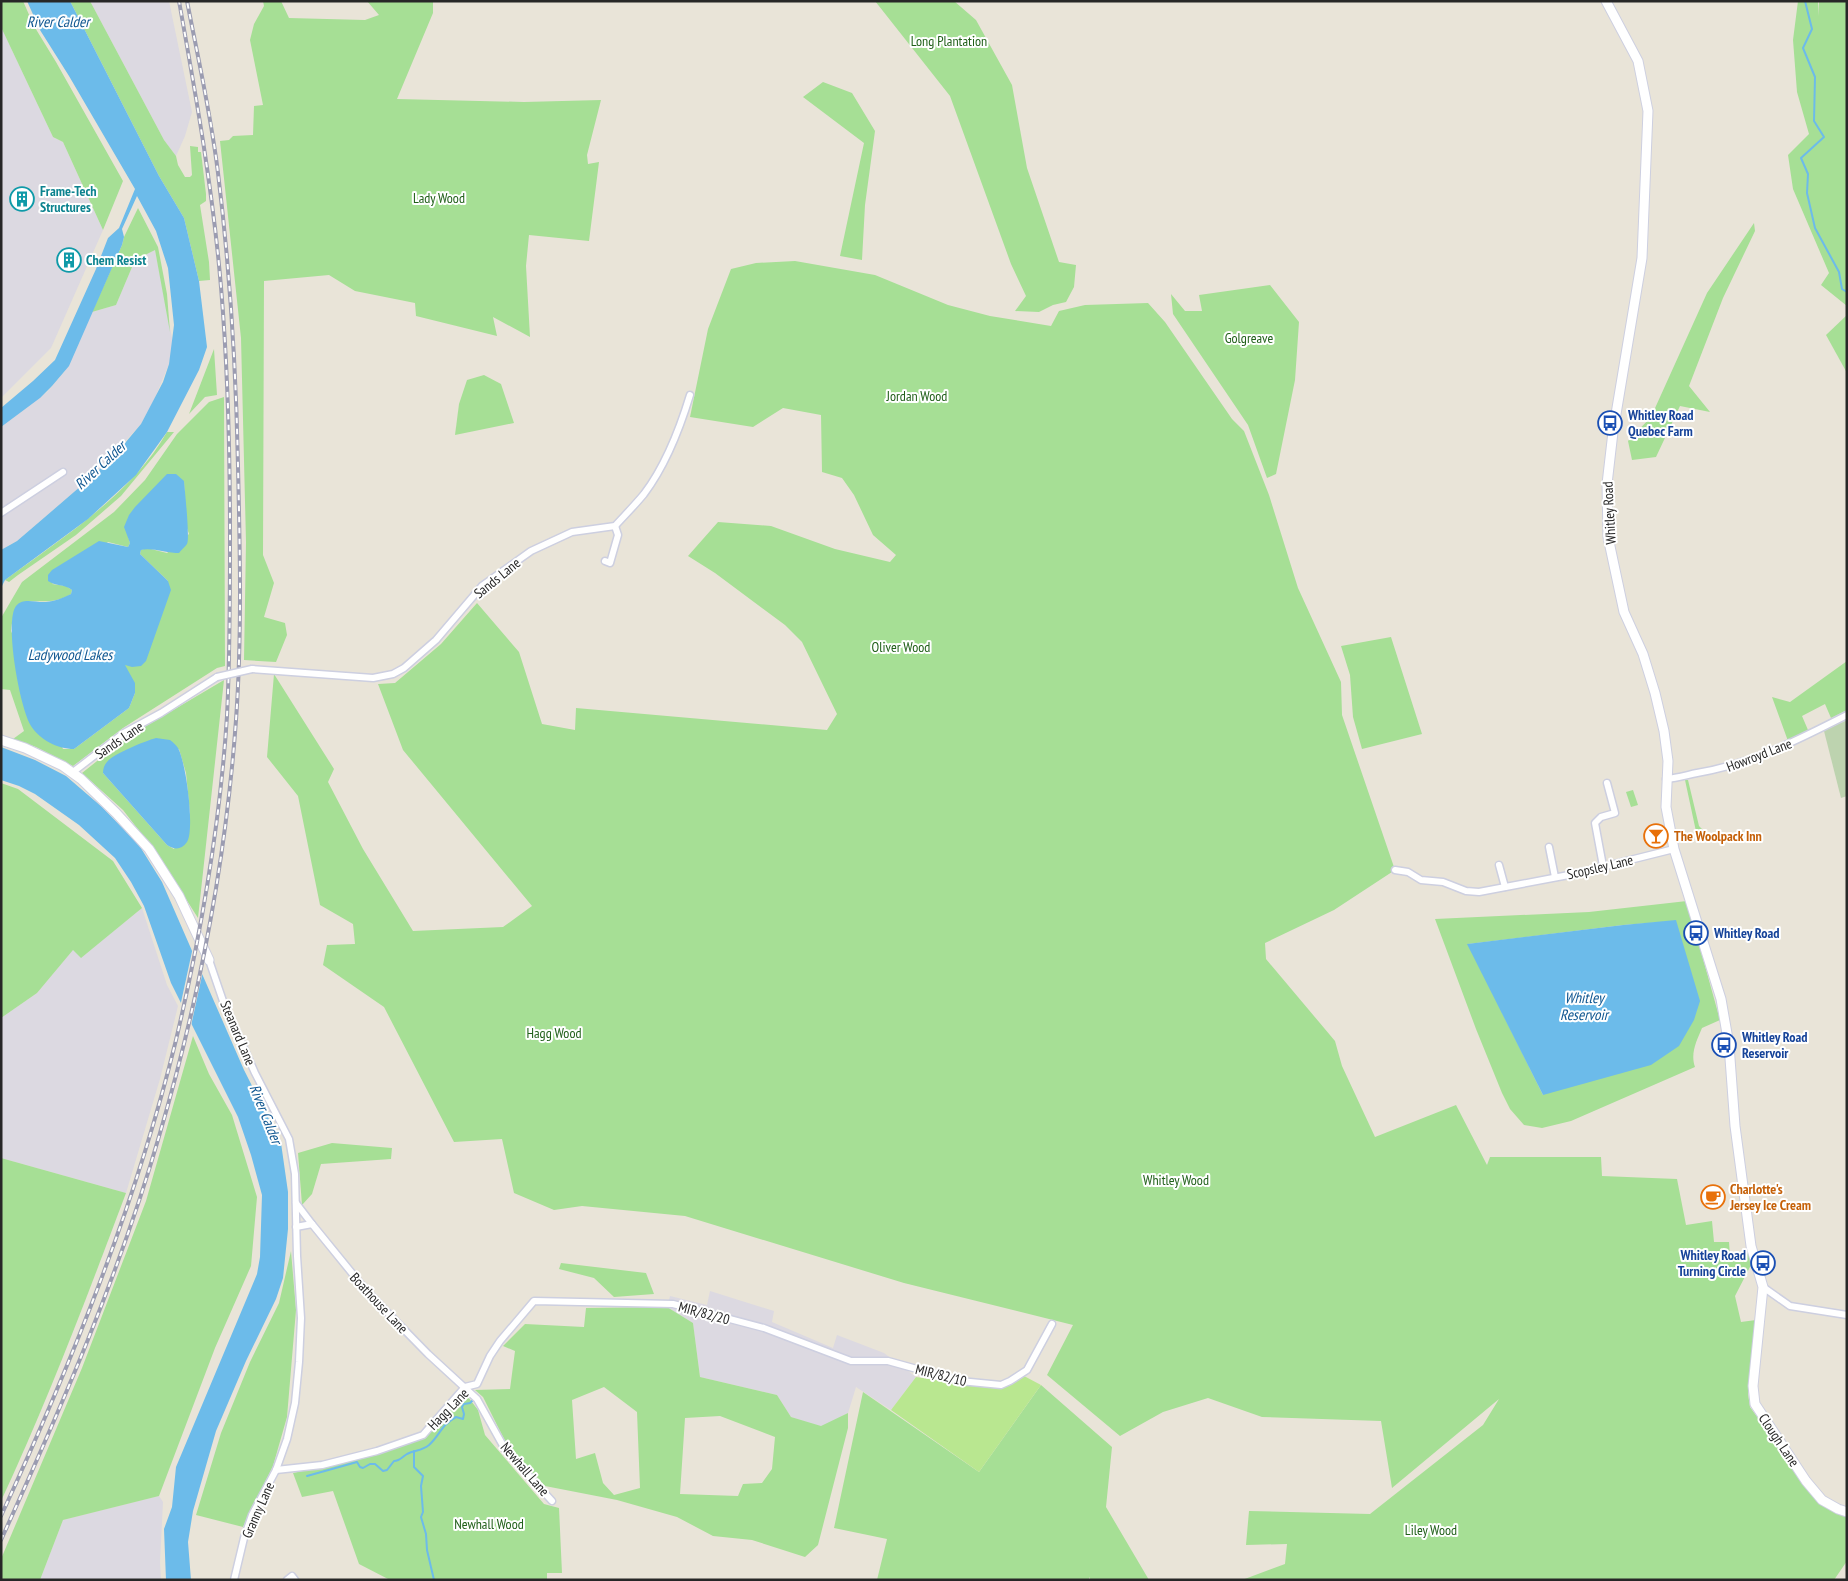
<svg xmlns="http://www.w3.org/2000/svg" width="1848" height="1581" font-family="'PT Sans Narrow',sans-serif">
<rect width="100%" height="100%" fill="#e9e4d8"/>
<g fill="#dcd9e1">
<polygon points="90,1 169,1 192,112 185,136 176,156 164,140"/>
<polygon points="1,27 53,137 63,142 103,230 51,348 1,398"/>
<polygon points="155,250 173,343 169,364 154,400 141,424 96,473 17,541 9,545 1,551 1,427 47,392 65,371 92,312 116,305 135,260"/>
<polygon points="142,908 167,985 178,1006 160,1079 126,1193 1,1158 1,1018 37,993 73,950 82,957"/>
<polygon points="710,1291 774,1311 772,1322 833,1348 837,1335 884,1353 916,1377 891,1410 856,1387 848,1413 821,1427 791,1417 777,1395 700,1377 693,1323 667,1307 670,1296 707,1305"/>
<polygon points="159,1496 163,1502 160,1562 161,1580 40,1580 63,1520"/>
</g>
<g fill="#a6df95" fill-rule="evenodd">
<polygon points="1,1 23,1 34,26 56,62 123,181 103,230 63,142 53,137 1,27"/>
<polygon points="70,1 90,1 164,140 176,156 178,165 185,177 190,177 192,175 190,146 198,147 198,152 201,152 206,194 206,201 200,205 209,262 210,280 199,281 184,218 159,176"/>
<polygon points="263,1 281,1 289,18 365,20 379,15 367,1 433,1 433,13 397,99 524,102 601,100 587,155 588,164 599,162 589,241 529,235 526,266 530,337 493,317 497,336 416,316 415,303 355,291 329,275 264,281 263,555 274,583 264,617 285,623 287,635 276,662 244,660 246,542 241,338 220,141 229,140 233,136 253,135 254,106 263,105 250,40 254,24 264,6"/>
<polygon points="875,1 954,1 976,20 1012,85 1027,168 1059,262 1076,265 1074,287 1066,302 1053,305 1039,312 1015,311 1026,296 1011,264 950,96"/>
<polygon points="1798,1 1818,1 1818,16 1819,1 1847,1 1847,306 1821,285 1829,273 1793,189 1788,155 1809,134 1797,92 1793,40"/>
<polygon points="823,82 852,93 875,131 865,205 862,260 840,256 864,143 803,97"/>
<polygon points="138,208 158,247 167,294 170,332 155,250 135,260 116,305 92,312 122,245 124,237"/>
<polygon points="1754,223 1755,231 1723,298 1689,386 1710,412 1680,406 1656,457 1632,460 1628,441 1651,417 1707,293"/>
<polygon points="795,261 875,275 948,305 990,316 1051,326 1059,311 1085,305 1148,303 1165,322 1232,419 1244,431 1269,495 1298,588 1341,682 1342,715 1395,870 1334,910 1265,943 1266,959 1335,1041 1342,1066 1375,1137 1456,1105 1487,1165 1490,1157 1601,1157 1602,1176 1677,1179 1686,1225 1712,1221 1714,1242 1729,1242 1730,1257 1749,1253 1752,1263 1735,1296 1741,1322 1756,1320 1748,1394 1750,1407 1821,1505 1847,1514 1847,1561 1834,1580 1242,1580 1285,1564 1287,1544 1246,1545 1249,1511 1370,1514 1483,1425 1499,1399 1392,1488 1381,1421 1262,1417 1208,1398 1163,1412 1120,1436 1047,1375 1073,1325 904,1283 685,1216 582,1206 554,1210 514,1193 502,1139 454,1142 384,1007 323,965 327,945 355,944 353,924 320,905 298,796 267,757 274,674 334,769 328,782 363,849 413,931 503,927 532,906 403,750 378,684 395,683 441,644 477,603 519,652 542,724 575,730 576,708 827,730 837,714 802,642 785,625 715,573 688,556 718,522 771,526 835,549 890,562 896,555 873,535 854,495 842,478 822,472 821,415 783,408 753,427 690,417 708,329 731,269 756,263"/>
<polygon points="1270,285 1299,322 1295,380 1276,474 1267,478 1248,425 1173,314 1171,294 1185,311 1202,311 1199,295"/>
<polygon points="1847,315 1847,373 1826,335"/>
<polygon points="214,349 217,395 205,397 189,414"/>
<polygon points="484,375 501,384 514,423 455,435 459,404 467,380"/>
<path d="M224 397 225 666 217 668 123 728 73 766 36 747 13 739 24 731 10 690 1 689V618L22 582 114 512 145 480 177 434 209 402ZM184 481 186 525 189 534 167 553 147 548 141 550 140 554 168 581 124 664 135 693 129 708 74 749H63L11 631C16 581 39 614 71 594L72 590 66 586 52 584 108 542 128 547 130 543 128 536Z"/>
<path d="M167 432H174L121 496 76 535 18 575 9 582 5 580C62 538 132 494 167 432Z"/>
<polygon points="1391,637 1422,734 1362,749 1353,717 1350,675 1341,646"/>
<polygon points="1847,661 1847,710 1831,718 1825,704 1802,716 1808,730 1788,741 1772,697 1790,702"/>
<path d="M224 680 198 918 158 855 123 810 82 773 126 738ZM179 749 186 773 190 813 174 849 167 845 103 773Z"/>
<polygon points="1685,780 1688,780 1699,826 1705,832 1697,836"/>
<polygon points="1,783 18,789 113,861 142,908 81,958 73,950 37,993 1,1018"/>
<polygon points="1633,790 1638,805 1631,807 1626,792"/>
<path d="M1687 901 1720 1020 1702 1028C1697 1040 1690 1053 1695 1067L1571 1121 1542 1128 1524 1125 1510 1109 1502 1093 1476 1029 1435 919 1589 912ZM1676 921 1543 1095 1468 944 1623 925Z"/>
<polygon points="193,1036 209,1074 232,1115 257,1197 251,1266 215,1348 159,1496 63,1520 40,1580 1,1580 1,1559 82,1368 146,1201"/>
<polygon points="332,1143 392,1148 391,1159 321,1164 312,1194 302,1205 298,1153"/>
<path d="M1 1158 126 1193C87 1297 48 1400 1 1501Z"/>
<polygon points="1756,1249 1770,1263 1770,1269 1767,1271 1761,1269"/>
<polygon points="291,1251 296,1310 287,1417 273,1466 243,1527 196,1515 221,1433 250,1362 279,1303"/>
<polygon points="561,1263 646,1273 654,1294 614,1297 594,1278 559,1269"/>
<path d="M667 1307 693 1323 700 1377 777 1395 791 1417 821 1426 848 1413V1428L818 1545 805 1557 752 1540 713 1536 677 1517 617 1500 545 1486 507 1445 483 1397 475 1390 510 1389 515 1351 503 1346 525 1324 584 1327 586 1308ZM604 1387 637 1412 640 1488 614 1495 603 1483 595 1453 576 1459 572 1400ZM720 1416 775 1437 772 1469 762 1483 743 1484 738 1496 680 1494 685 1418Z"/>
<polygon points="1041,1385 1112,1447 1106,1507 1149,1580 1091,1580 1089,1577 1089,1580 877,1580 887,1539 834,1528 863,1392 979,1472"/>
<polygon points="465,1393 478,1410 485,1435 544,1504 559,1508 562,1573 547,1573 547,1580 390,1580 359,1564 333,1491 302,1497 293,1473 377,1455 426,1437"/>
</g>
<polygon fill="#bdd3af" points="1847,720 1847,796 1841,798 1824,731"/>
<polygon fill="#b9e790" points="1024,1376 1041,1385 979,1472 891,1410 916,1377 962,1384 1003,1387"/>
<g fill="#6cbbea">
<polygon points="27,1 70,1 159,176 184,218 199,281 207,347 199,370 167,432 136,475 88,519 5,580 1,588 1,550 17,541 45,517 96,473 120,449 141,424 163,382 169,364 174,325 168,268 156,231 137,196 122,229 124,237 122,245 69,366 52,386 40,398 1,427 1,408 33,381 55,360 96,269 108,238 119,228 135,189 69,76 40,30"/>
<path d="M167 474H176L184 481C185 492 190 539 187 544 185 547 181 550 179 553 168 553 150 547 141 550L140 554 168 581 171 590 146 661 141 666 132 667 125 665 135 683V693L129 708 74 749C58 749 40 740 31 726 20 709 4 622 16 606 23 597 36 603 46 602 55 601 63 598 71 594L72 590C64 584 55 586 48 581V575L52 570 99 541 128 547 130 543 124 527 129 515 135 507Z"/>
<path d="M156 738 170 740C173 742 176 745 178 748 186 762 195 829 187 842 181 850 175 850 167 845L103 773C103 769 104 765 107 762 113 754 145 741 156 738Z"/>
<polygon points="1,747 35,760 66,776 102,807 139,845 162,882 244,1070 281,1143 288,1192 288,1229 283,1278 276,1299 246,1361 216,1431 193,1511 188,1542 191,1580 166,1580 164,1529 172,1507 176,1467 257,1274 260,1257 262,1195 251,1155 238,1117 171,983 144,906 131,882 115,858 79,825 35,794 19,786 1,780"/>
<polygon points="1676,920 1700,1001 1694,1020 1679,1046 1651,1065 1543,1095 1467,944 1623,925"/>
</g>
<polygon fill="#e9e4d8" points="193,947 203,971 191,1026 180,1007"/>
<g fill="none" stroke-linecap="round" stroke-linejoin="round">
<g stroke="#6cbbea" stroke-width="2">
<polyline points="1805,1 1812,29 1803,48 1815,77 1814,121 1824,137 1801,158 1808,174 1807,193 1815,228 1839,272 1842,289 1847,292"/>
<polyline points="414,1451 414,1467 423,1476 421,1486 423,1512 421,1517 426,1534 427,1550 434,1580"/>
<path d="M307 1476 357 1462 360 1467 363 1468 370 1464H375L383 1471 387 1470 394 1461C400 1461 402 1457 407 1454 415 1450 422 1451 429 1445 440 1435 441 1425 456 1417L463 1419 464 1414 462 1407 464 1404 470 1403 474 1399"/>
</g>
<g stroke="#cdcfe0" stroke-width="9">
<g id="street">
<polyline points="1,513 63,472"/>
<polyline points="605,561 610,563 618,535 615,526"/>
<path d="M252 669 373 678 393 674 404 668 436 640 482 586 531 551 572 532 615 526C625 515 635 505 644 494 666 465 680 428 690 395"/>
<polyline points="73,772 124,733 161,713 217,677"/>
<path d="M1666 779C1677 778 1687 775 1697 773 1751 764 1798 740 1847 715"/>
<polyline points="1549,847 1555,877"/>
<polyline points="1499,865 1505,887"/>
<polyline points="1603,866 1595,823 1601,817 1615,813 1607,783"/>
<polyline points="1395,870 1408,872 1421,880 1443,882 1466,891 1479,892 1574,874 1674,849"/>
<polyline points="209,960 223,1001 255,1073 289,1139 295,1174 297,1256 301,1318 299,1362 295,1403 287,1439 276,1470 252,1515 244,1538 234,1580"/>
<polyline points="296,1203 312,1224"/>
<polyline points="296,1227 312,1224 360,1283 383,1308 428,1354 477,1399 506,1451 552,1501"/>
<polyline points="1763,1287 1790,1306 1847,1315"/>
<polyline points="276,1470 322,1465 377,1451 423,1435 465,1387 477,1384 490,1356 500,1341 534,1301 673,1304 764,1328 851,1361 888,1361 960,1381 1001,1385 1010,1381 1027,1370 1052,1324"/>
<polyline points="287,1580 292,1576 295,1580"/>
</g>
</g>
<g stroke="#cdcfe0" stroke-width="11">
<g id="secondary">
<polyline points="1606,1 1638,61 1648,111 1642,258 1613,432 1607,484 1608,537 1624,612 1643,654 1655,693 1664,731 1668,761 1666,807 1674,849 1721,999 1729,1045 1735,1126 1751,1246 1763,1287 1753,1386 1755,1404 1806,1481 1822,1500 1838,1509 1847,1512"/>
<polyline points="1,740 25,748 63,766 81,779 116,813 149,849 179,896 209,960"/>
</g>
</g>
<use href="#street" stroke="#fff" stroke-width="6"/>
<use href="#secondary" stroke="#fff" stroke-width="9"/>
<g stroke="#9b9cb1" stroke-width="4">
<g id="rail">
<path d="M1 1516C72 1362 136 1204 176 1040 201 934 220 825 227 716 230 656 230 597 230 537 230 453 228 370 221 287 213 191 196 96 179 1"/>
<path d="M1 1540C61 1408 120 1273 160 1133 199 999 226 860 236 720 242 636 240 551 238 466 236 368 230 270 218 173 211 115 198 58 187 1"/>
</g>
</g>
<use href="#rail" stroke="#fff" stroke-width="2" stroke-dasharray="5.5" stroke-linecap="butt"/>
<g stroke="#cdcfe0" stroke-width="9" stroke-linecap="butt">
<polyline id="street-bridge" points="217,677 252,669"/>
</g>
<use href="#street-bridge" stroke="#fff" stroke-width="6"/>
</g>
<defs>
<g id="building-ring" transform="scale(1.25)"><circle r="9.5" fill="#fff" stroke="#0f9aa8" stroke-width="1.5"/><path d="M-4-6H4V6H1V3H-1V6H-4ZM-2.5-4.3h1.7v1.8h-1.7ZM.8-4.3h1.7v1.8H.8ZM-2.5-1h1.7V.8h-1.7ZM.8-1h1.7V.8H.8Z" fill="#0f9aa8"/></g>
<g id="bus-ring" transform="scale(1.25)"><circle r="9.5" fill="#fff" stroke="#1a4fb4" stroke-width="1.5"/><path d="M-5-6H5V4H4V6H2V4H-2V6H-4V4H-5ZM-3.5-4V0h7V-4ZM-3.5 1.2v1.5H-2V1.2ZM2 1.2v1.5H3.5V1.2Z" fill="#1a4fb4"/></g>
<g id="bar-ring" transform="scale(1.25)"><circle r="9.5" fill="#fff" stroke="#e8710a" stroke-width="1.5"/><path d="M-6-5H6L.8 .8V4.5H3.5V6h-7V4.5H-.8V.8Z" fill="#e8710a"/></g>
<g id="cafe-ring" transform="scale(1.25)"><circle r="9.5" fill="#fff" stroke="#e8710a" stroke-width="1.5"/><path d="M-5.5-4.5H6V0H3Q3 3.5 0 3.5H-2.5Q-5.5 3.5-5.5 0ZM3-3.2v2h1.7v-2ZM-6 4.5H4V6H-6Z" fill="#e8710a"/></g>
</defs>
<g fill-rule="evenodd">
<use href="#building-ring" x="22" y="199"/>
<use href="#building-ring" x="69" y="260"/>
<use href="#bus-ring" x="1610" y="423"/>
<use href="#bar-ring" x="1656" y="836"/>
<use href="#bus-ring" x="1696" y="933"/>
<use href="#bus-ring" x="1724" y="1045"/>
<use href="#cafe-ring" x="1713" y="1197"/>
<use href="#bus-ring" x="1763" y="1263"/>
</g>
<g text-anchor="middle" dominant-baseline="central" stroke-width="4" stroke-linejoin="round" paint-order="stroke">
<g font-size="14" fill="#21601a" stroke="#fff">
<text x="949" y="41">Long Plantation</text>
<text x="439" y="198">Lady Wood</text>
<text x="1249" y="338">Golgreave</text>
<text x="917" y="396">Jordan Wood</text>
<text x="901" y="647">Oliver Wood</text>
<text x="554" y="1033">Hagg Wood</text>
<text x="1176" y="1180">Whitley Wood</text>
<text x="489" y="1524">Newhall Wood</text>
<text x="1431" y="1530">Liley Wood</text>
</g>
<g font-size="14" font-weight="bold" fill="#0d838f" stroke="#fff" text-anchor="start">
<text x="40" y="191">Frame-Tech<tspan x="40" dy="16">Structures</tspan></text>
<text x="86" y="260">Chem Resist</text>
</g>
<g font-size="14" font-weight="bold" fill="#164399" stroke="#fff" text-anchor="start">
<text x="1628" y="415">Whitley Road<tspan x="1628" dy="16">Quebec Farm</tspan></text>
<text x="1714" y="933">Whitley Road</text>
<text x="1742" y="1037">Whitley Road<tspan x="1742" dy="16">Reservoir</tspan></text>
<text x="1746" y="1255" text-anchor="end">Whitley Road<tspan x="1746" dy="16">Turning Circle</tspan></text>
</g>
<g font-size="14" fill="#272727" stroke="#fff">
<text transform="translate(1609 513) rotate(-93)">Whitley Road</text>
<text transform="translate(497 578) rotate(-39)">Sands Lane</text>
<text transform="translate(119 740) rotate(-34)">Sands Lane</text>
<text transform="translate(1759 755) rotate(-21)">Howroyd Lane</text>
<text transform="translate(1600 867) rotate(-13)">Scopsley Lane</text>
<text transform="translate(238 1033) rotate(67)">Steanard Lane</text>
<text transform="translate(379 1303) rotate(47)">Boathouse Lane</text>
<text transform="translate(704 1313) rotate(15)">MIR/82/20</text>
<text transform="translate(941 1375) rotate(14)">MIR/82/10</text>
<text transform="translate(448 1409) rotate(-46)">Hagg Lane</text>
<text transform="translate(1779 1440) rotate(56)">Clough Lane</text>
<text transform="translate(525 1469) rotate(49)">Newhall Lane</text>
<text transform="translate(258 1510) rotate(-66)">Granny Lane</text>
</g>
<g font-size="14" font-weight="bold" fill="#c56008" stroke="#fff" text-anchor="start">
<text x="1674" y="836">The Woolpack Inn</text>
<text x="1730" y="1189">Charlotte's<tspan x="1730" dy="16">Jersey Ice Cream</tspan></text>
</g>
<g font-size="15" font-style="italic" fill="#105791" stroke="#fff">
<text x="58" y="21">River Calder</text>
<text transform="translate(100 465) rotate(-43)">River Calder</text>
<text x="70" y="654">Ladywood Lakes</text>
<text x="1584" y="997">Whitley<tspan x="1584" dy="17">Reservoir</tspan></text>
<text transform="translate(266 1114) rotate(68)">River Calder</text>
</g>
</g>
<rect width="1848" height="1581" fill="none" stroke="#272727" stroke-width="5"/>
</svg>
